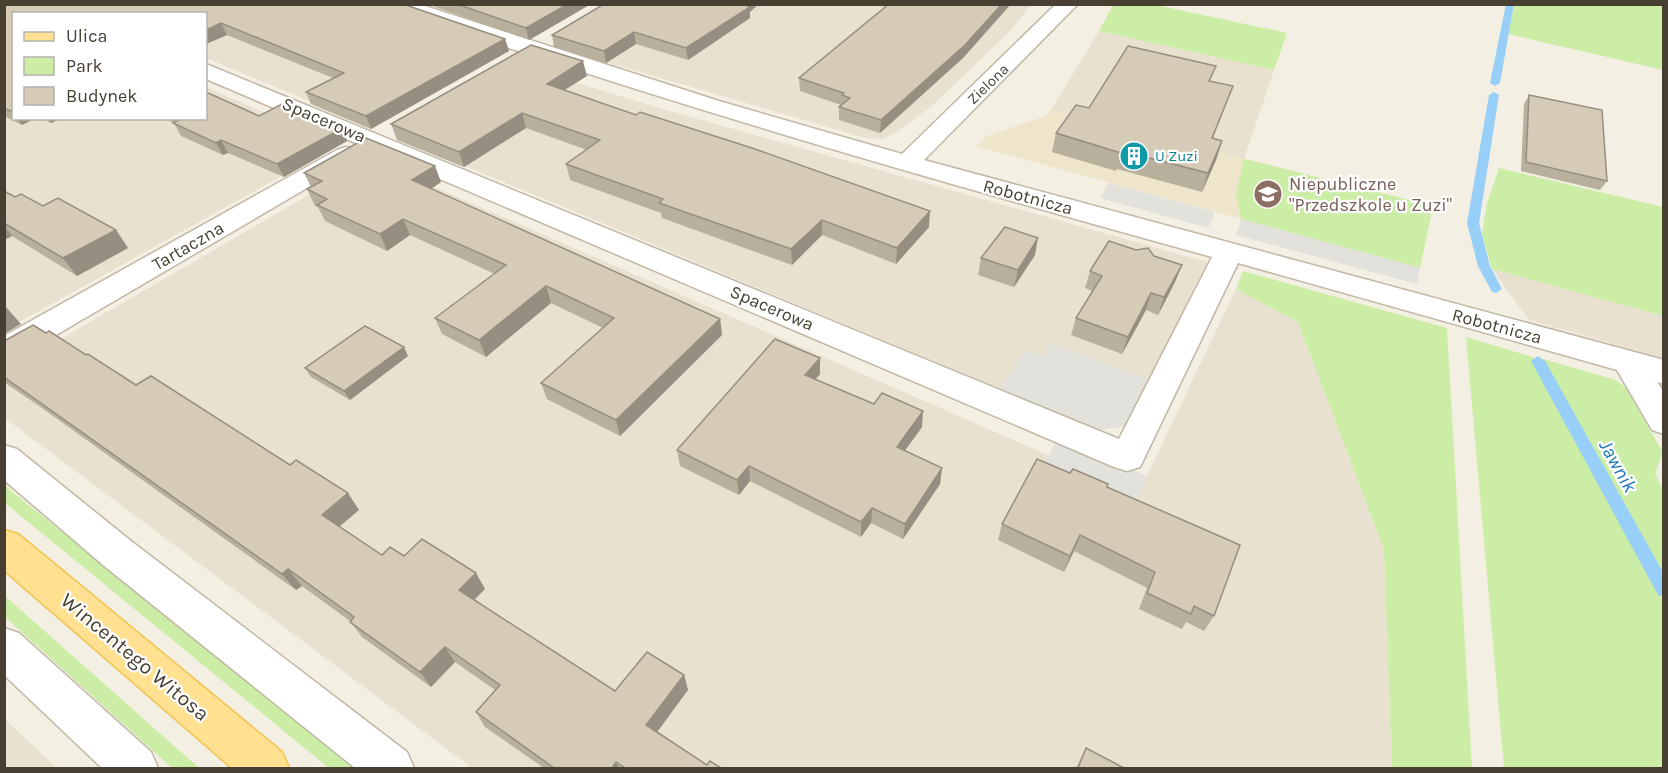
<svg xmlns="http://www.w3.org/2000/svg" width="1668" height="773" font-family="Karla,sans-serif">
<rect width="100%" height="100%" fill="#f4efe3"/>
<g fill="#e8e1d0">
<polygon points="5,5 14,14 14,118 206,118 206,87 331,142 330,149 5,330"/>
<polygon points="346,5 364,124 206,58 206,14"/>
<polygon points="631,5 1031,5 1010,31 933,105 894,134 882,139 865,138 579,54"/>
<polygon points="1099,31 1274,70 1244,159 1051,110"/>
<polygon points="534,70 666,110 1207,262 1149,380 1051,343 1043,356 1026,350 1000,389 410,143"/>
<polygon points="377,162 1048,455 1043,464 1133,505 1236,289 1298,322 1384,550 1392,768 472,768 5,418 4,372 362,164"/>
<polygon points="1492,269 1663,316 1663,358 1529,320"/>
<polygon points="5,719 56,768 5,768"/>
</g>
<polygon fill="#efe5cb" points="1051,110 1433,206 1420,268 976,146 987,136 1045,116"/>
<g fill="#cceda6">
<polygon points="1156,5 1287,33 1274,70 1099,31 1113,5"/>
<polygon points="1514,5 1663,5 1663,70 1508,34"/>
<polygon points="1244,159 1433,206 1420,268 1241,219 1236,194"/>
<polygon points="1499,168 1663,207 1663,316 1492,269 1482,234 1487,203"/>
<polygon points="1243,271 1447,328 1472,768 1392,768 1384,550 1298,322 1236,289"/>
<polygon points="1466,337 1533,357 1663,601 1663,768 1504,768"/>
<polygon points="1543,359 1616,380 1626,388 1663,453 1655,473 1663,490 1663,577"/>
<polygon points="4,485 26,503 356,768 329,768 5,503"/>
<polygon points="5,596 199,768 172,768 5,617"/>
</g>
<g fill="#e3e1dc">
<polygon points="1109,183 1215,212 1208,228 1100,198"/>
<polygon points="1241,219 1420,268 1417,284 1236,235"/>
<polygon points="1051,343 1149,380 1125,426 1101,430 1000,389 1026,350 1043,356"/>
<polygon points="1059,438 1147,476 1133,505 1043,464"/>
</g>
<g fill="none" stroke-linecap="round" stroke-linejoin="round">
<g fill="#97cff8" fill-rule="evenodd">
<polygon points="1506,4 1514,4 1500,83 1495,86 1490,83"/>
<polygon points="1494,92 1499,95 1479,223 1490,266 1502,289 1496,293 1492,292 1478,266 1467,223 1489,95"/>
<polygon points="1538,356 1545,361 1664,574 1664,597 1658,595 1531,361"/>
</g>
<g stroke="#c0b7a5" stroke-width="3">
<g id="minor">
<path d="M388 4H419L719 101 902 154 1056 4H1078L924 160 1664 360V384L1657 382 1664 392V434L1652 430 1617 370 1238 263 1140 467 1127 471 1114 467 206 79V64L1119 439 1212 257C936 181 662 102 391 8Z"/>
<polygon points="346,147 355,150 359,155 355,160 15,359 4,362 4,336 337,150"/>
<polygon points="4,445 17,449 131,541 407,752 414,768 355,768 103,565 4,480"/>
<polygon points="4,628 19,633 151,752 158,768 102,768 4,675"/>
</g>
</g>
<g stroke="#f1c453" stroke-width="3">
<polygon id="major" points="4,530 18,534 282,752 289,768 232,768 4,570"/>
</g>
<use href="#minor" fill="#fff" fill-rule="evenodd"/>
<use href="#major" fill="#ffe191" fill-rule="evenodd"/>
</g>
<g fill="#b8af9d">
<polygon points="4,4 403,4 505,39 509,51 371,129 311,104 306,92 333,78 227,35 206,44 206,14 14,14 14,118 36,118 22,125 4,116"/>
<polygon points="427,4 591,4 529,40"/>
<polygon points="750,12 750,18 688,60 636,44 606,63 554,47 552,35"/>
<polygon points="964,57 880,133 839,120 839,107 841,105 800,91 799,78"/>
<polygon points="587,76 564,90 929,227 896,264 822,235 792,265 662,218 661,213 570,180 566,164 587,150 526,128 464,167 397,140 391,124"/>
<polygon points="1210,81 1233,86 1213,138 1222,141 1216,160 1202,192 1117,169 1116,171 1052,152 1056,133 1089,108"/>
<polygon points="1529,95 1607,181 1600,190 1521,171 1524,104"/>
<polygon points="259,116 341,129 347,141 284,177 228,153 223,155 181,136 174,123 164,118 206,118"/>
<polygon points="41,118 62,118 51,123"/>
<polygon points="304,173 441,182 431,189 720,319 722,335 620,436 547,399 541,383 603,328 551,303 486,357 442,334 435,318 495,274 410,235 387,251 325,221 318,207 315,206 307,189 311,187"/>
<polygon points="4,191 15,197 116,230 128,248 77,276 12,236 4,240"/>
<polygon points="1035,255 1014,287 978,275 981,258"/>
<polygon points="1154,256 1182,265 1175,282 1158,315 1146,310 1122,354 1071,335 1076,318 1092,291 1085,288 1090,271"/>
<polygon points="46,333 86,355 136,385 359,510 340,526 382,555 404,556 485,589 474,600 615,691 684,675 688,690 657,731 707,765 721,768 544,768 485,727 476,712 495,690 455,662 431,687 362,637 350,621 302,586 296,590 42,408 4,382 4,341"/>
<polygon points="408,356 350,400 311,377 305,368"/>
<polygon points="820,358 820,374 815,380 922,427 904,451 942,468 940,484 903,539 871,523 861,537 750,481 739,495 680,466 677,450"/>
<polygon points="1070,473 1107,487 1214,616 1204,631 1186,622 1182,629 1139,609 1147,588 1074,551 1064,572 998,540 1002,524"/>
<polygon points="1086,748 1124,768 1076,768"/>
</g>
<g fill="#968e80">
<polygon points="568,4 591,4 529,40 526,28"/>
<polygon points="744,4 759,4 750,12 750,18 688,60 686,48"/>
<polygon points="1002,4 1011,4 964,57 880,133 881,120"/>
<polygon points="221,23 227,35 206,44 206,30"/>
<polygon points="634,32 636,44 606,63 604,51"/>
<polygon points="505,39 509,51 371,129 366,116"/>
<polygon points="583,61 587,76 550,99 547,84"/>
<polygon points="522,113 526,128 464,167 459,152"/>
<polygon points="17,118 36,118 22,125"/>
<polygon points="48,118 62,118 51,123"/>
<polygon points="341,129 347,141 284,177 277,164"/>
<polygon points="221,140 228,153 223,155 216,143"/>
<polygon points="1222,141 1216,160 1202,192 1208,173"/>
<polygon points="435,166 441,182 419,197 412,180"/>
<polygon points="930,211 929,227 896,264 897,248"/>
<polygon points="403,219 410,235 387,251 380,234"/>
<polygon points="822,220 822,235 792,265 791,249"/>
<polygon points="4,226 12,236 4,240"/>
<polygon points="116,230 128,248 77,276 63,258"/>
<polygon points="1038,238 1035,255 1014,287 1018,270"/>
<polygon points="1182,265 1175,282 1158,315 1164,297"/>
<polygon points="546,286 551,303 486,357 479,340"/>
<polygon points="1151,293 1146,310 1122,354 1128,337"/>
<polygon points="5,306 21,324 4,334 4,307"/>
<polygon points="720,319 722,335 620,436 616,420"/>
<polygon points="404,347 408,356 350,400 344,391"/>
<polygon points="820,358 820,374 805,391 805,375"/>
<polygon points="923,411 922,427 896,463 897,447"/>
<polygon points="749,466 750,481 739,495 737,480"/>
<polygon points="942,468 940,484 903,539 905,524"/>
<polygon points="348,493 359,510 334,531 322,515"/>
<polygon points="872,508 871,523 861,537 861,522"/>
<polygon points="1080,535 1074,551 1064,572 1070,556"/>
<polygon points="288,569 302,586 296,590 282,574"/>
<polygon points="476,573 485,589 468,606 459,590"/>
<polygon points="445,647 455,662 431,687 420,672"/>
<polygon points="684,675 688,690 652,739 646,725"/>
<polygon points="616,762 619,768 612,768"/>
</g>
<g fill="#d6cbb7" stroke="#968e80" stroke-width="1.5">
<polygon points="4,4 403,4 505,39 366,116 306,92 344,73 221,23 206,30 206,14 14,14 13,112 4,108"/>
<polygon points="457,4 568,4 526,28"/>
<polygon points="604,4 744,4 750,7 686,48 634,32 604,51 552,35"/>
<polygon points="889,4 1002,4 965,45 881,120 839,107 850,98 842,95 844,93 799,78"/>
<polygon points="531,45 583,61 547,84 636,115 640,112 755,149 930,211 897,248 822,220 791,249 659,203 663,199 566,164 600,140 522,113 459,152 391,124"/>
<polygon points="1128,46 1216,66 1209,81 1233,86 1212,138 1222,141 1208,173 1122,151 1121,153 1056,133 1076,105 1089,108"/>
<polygon points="206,92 259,116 282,104 341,129 277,164 221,140 216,143 173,123 183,118 206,118"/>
<polygon points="1529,95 1602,110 1607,181 1526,162"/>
<polygon points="366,138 435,166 412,180 720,319 616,420 541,383 614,318 546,286 479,340 435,318 506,265 403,219 380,234 317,205 327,199 307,189 322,181 304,173"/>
<polygon points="4,191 15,197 21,194 43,206 58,198 116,230 63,258 4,223"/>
<polygon points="1005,227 1038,238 1018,270 981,258"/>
<polygon points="1109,241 1136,250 1148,248 1154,256 1182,265 1164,297 1151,293 1128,337 1076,318 1102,276 1090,271"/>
<polygon points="33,325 46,333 49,331 86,355 88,354 136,385 151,376 290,465 296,460 348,493 322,515 382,555 390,547 404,556 422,539 476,573 459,590 615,691 647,652 684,675 646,725 707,765 710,761 721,768 625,768 616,762 612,768 554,768 476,712 500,685 445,647 420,672 350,622 354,617 288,569 282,574 4,377 4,341"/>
<polygon points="365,326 404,347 344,391 305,368"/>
<polygon points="775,339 820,358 805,375 874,404 882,393 923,411 897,447 942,468 905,524 872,508 861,522 749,466 737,480 677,450"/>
<polygon points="1037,459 1070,473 1073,469 1108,484 1107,487 1240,545 1214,616 1194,606 1191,614 1147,593 1155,572 1080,535 1070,556 1002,524"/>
<polygon points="1086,748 1124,768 1078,768"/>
</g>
<defs>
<g id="building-disc" transform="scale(1.5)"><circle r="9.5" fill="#0f9aa8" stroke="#fff"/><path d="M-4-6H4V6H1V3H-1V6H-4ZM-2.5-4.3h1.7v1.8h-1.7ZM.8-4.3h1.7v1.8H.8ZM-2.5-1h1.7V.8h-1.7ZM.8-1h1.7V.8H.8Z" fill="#fff"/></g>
<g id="school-disc" transform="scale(1.5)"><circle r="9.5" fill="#8d6e63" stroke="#fff"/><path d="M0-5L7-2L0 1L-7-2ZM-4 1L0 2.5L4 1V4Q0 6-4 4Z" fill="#fff"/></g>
</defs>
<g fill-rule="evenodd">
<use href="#building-disc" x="1134" y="156"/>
<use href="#school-disc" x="1268" y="194"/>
</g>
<g text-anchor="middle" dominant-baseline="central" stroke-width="4.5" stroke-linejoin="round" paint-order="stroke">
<g font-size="15" fill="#463f32" stroke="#fff">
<text transform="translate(988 84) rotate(-44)">Zielona</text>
</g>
<g font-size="15" fill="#0d838f" stroke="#fff" text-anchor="start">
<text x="1155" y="156">U Zuzi</text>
</g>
<g font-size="18" fill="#463f32" stroke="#fff">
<text transform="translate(324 120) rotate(23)">Spacerowa</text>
<text transform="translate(1028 197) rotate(15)">Robotnicza</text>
<text transform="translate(188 246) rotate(-30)">Tartaczna</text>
<text transform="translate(772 308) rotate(23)">Spacerowa</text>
<text transform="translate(1497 326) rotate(15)">Robotnicza</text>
</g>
<g font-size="18" fill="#785e54" stroke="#fff" text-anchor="start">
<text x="1289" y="184">Niepubliczne<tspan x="1289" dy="21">"Przedszkole u Zuzi"</tspan></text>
</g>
<g font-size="20" font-style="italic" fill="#2078be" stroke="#fff">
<text transform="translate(1618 466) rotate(61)">Jawnik</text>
</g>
<g font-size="21" fill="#463f32" stroke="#fff">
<text transform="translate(135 657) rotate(40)">Wincentego Witosa</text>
</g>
</g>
<rect width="1668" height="773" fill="none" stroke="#463f32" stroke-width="12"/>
<rect x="12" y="12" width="195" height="108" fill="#ffffff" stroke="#b5b2ad" stroke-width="1.5"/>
<rect x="24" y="32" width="30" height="9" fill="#ffe191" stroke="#b5b2ad" stroke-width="1.5"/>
<text x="66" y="42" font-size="18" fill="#463f32">Ulica</text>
<rect x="24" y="57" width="30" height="18" fill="#cceda6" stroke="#b5b2ad" stroke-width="1.5"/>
<text x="66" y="72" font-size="18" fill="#463f32">Park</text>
<rect x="24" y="87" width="30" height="18" fill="#d6cbb7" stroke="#b5b2ad" stroke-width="1.5"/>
<text x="66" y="102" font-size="18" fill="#463f32">Budynek</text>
</svg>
